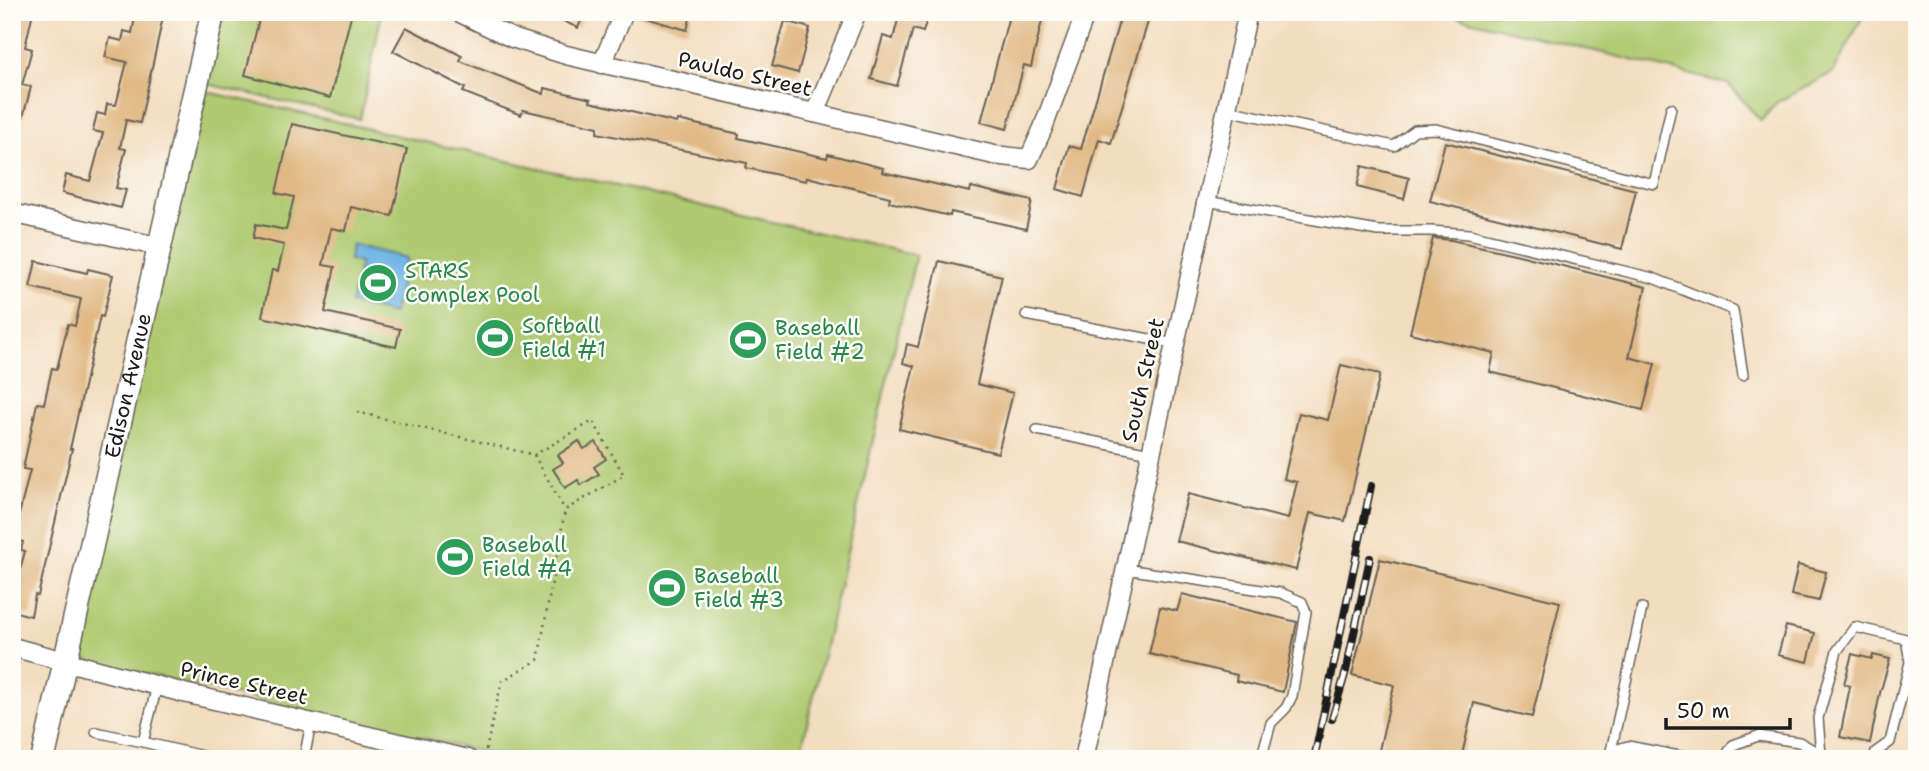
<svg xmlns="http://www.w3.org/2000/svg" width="1929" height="771" font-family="'Shantell Sans',sans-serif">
<rect width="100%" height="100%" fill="#fdfcf7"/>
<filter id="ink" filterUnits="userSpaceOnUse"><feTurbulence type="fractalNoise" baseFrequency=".0143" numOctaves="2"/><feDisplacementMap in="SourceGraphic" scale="14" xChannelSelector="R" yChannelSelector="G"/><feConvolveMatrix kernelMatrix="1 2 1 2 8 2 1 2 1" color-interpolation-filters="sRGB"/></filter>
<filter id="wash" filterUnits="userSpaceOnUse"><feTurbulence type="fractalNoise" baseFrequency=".00686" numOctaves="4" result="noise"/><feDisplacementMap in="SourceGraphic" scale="28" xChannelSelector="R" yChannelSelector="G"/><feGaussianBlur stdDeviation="1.57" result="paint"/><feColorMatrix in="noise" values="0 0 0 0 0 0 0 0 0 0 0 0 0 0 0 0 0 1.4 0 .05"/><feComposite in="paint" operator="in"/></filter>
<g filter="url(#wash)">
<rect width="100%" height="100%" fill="#f3ddbf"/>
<g fill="#afca71" stroke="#667346" stroke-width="2">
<polygon points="223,12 382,12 360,119 207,84"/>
<polygon points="1437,12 1865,12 1834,72 1777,102 1761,121 1728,84"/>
<polygon points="204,91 916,255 799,759 513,759 73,657"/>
</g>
<polygon fill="#6db4e4" stroke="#446880" stroke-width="2" points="352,245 407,258 393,314 351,303 360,263 349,260"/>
<g id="blocks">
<g fill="#e1b985">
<polygon points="12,12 33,12 25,47 32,49 22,85 31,87 23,117 12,114"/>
<polygon points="136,12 164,12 140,123 126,120 120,148 126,149 116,188 126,190 121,208 62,193 66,175 90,181 103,133 93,131 97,113 105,115 107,104 116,105 127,62 105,57 110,38 122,41 124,31 132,33"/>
<polygon points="261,12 352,12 330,98 245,75"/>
<polygon points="544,12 585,12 578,28"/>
<polygon points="638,12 692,12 687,30 638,16"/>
<polygon points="900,12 929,12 923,32 913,29 897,86 871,79 883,36 893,39"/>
<polygon points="1010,12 1044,12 1031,67 1024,65 1007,129 981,122"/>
<polygon points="1122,12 1150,15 1111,143 1099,139 1083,197 1057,189 1069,146 1081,149"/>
<polygon points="785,21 810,28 798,73 772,66"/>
<polygon points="406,27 462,56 460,61 544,94 545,88 591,99 590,102 677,123 678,120 739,134 738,138 827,158 828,154 883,168 882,172 970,192 971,187 1032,201 1026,229 951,212 950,216 889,202 890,197 807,177 806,181 746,168 747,163 597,133 598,127 523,110 521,115 463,92 465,88 393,51"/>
<polygon points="292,124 407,149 392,216 351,207 346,231 331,228 323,265 335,267 325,312 400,329 396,347 262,317 272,270 278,271 284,245 253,238 256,224 286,230 294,197 276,193"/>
<polygon points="1445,142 1636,190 1622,249 1430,201"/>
<polygon points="1362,166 1409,178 1404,199 1357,187"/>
<polygon points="1433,238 1451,240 1519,255 1646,287 1629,357 1655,364 1643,410 1490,372 1494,353 1410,333"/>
<polygon points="36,261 87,273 88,269 113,275 103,317 100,316 70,449 72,449 38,596 35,595 31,616 12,611 12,602 25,551 21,550 23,542 13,539 30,470 23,469 37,403 44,404 52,368 57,369 68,324 75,326 81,299 30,287"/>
<polygon points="939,261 1002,276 977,384 1013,393 998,453 899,429 914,366 903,363 907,344 918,347"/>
<polygon points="1341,365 1380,374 1345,521 1310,513 1296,570 1176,541 1188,494 1288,519 1297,482 1284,479 1299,413 1328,420"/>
<polygon points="579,441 584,449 596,442 606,459 594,467 599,474 581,485 578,480 565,488 553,469 563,463 558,455"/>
<polygon points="1380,559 1560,602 1532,717 1474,703 1461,759 1377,759 1394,685 1352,675"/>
<polygon points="1798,565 1826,572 1819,601 1791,595"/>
<polygon points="1182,594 1297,622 1283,692 1236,681 1237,675 1149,654 1160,607 1177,611"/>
<polygon points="1786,626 1815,633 1808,662 1778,655"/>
<polygon points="1852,654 1872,659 1873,655 1890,659 1880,693 1870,743 1840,737 1850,686 1844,684"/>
</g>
</g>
</g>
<g filter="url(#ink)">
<use href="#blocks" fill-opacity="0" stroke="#676055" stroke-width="2"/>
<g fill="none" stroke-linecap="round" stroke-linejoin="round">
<g stroke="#676055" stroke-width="12">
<g id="service">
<polyline points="1227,110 1394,146 1415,130 1436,129 1654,184 1671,108"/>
<polyline points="1917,110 1917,178"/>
<polyline points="1206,201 1378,231 1431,231 1469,234 1653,278 1733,310 1743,375"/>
<polyline points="1026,315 1175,344"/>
<polyline points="1037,430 1150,453"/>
<polyline points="1126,569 1281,593 1302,602 1306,612 1292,696 1286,708 1271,723 1261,759"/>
<polyline points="157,686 143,742 215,759"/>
<polyline points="96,732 143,742"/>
<polyline points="1611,751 1642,608"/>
<polyline points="1821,755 1818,718 1837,651 1855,627 1906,639 1910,662 1890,742 1876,752 1874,759"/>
<polyline points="304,759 311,723"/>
<polyline points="1608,759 1611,751 1628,746 1694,759"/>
<polyline points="1724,759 1733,745 1758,736 1799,742 1822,755"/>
</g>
</g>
<g stroke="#676055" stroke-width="21">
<g id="minor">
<polyline points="458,12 512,38 566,55 994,155 1029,159 1043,128 1086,12"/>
<polyline points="602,64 624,12"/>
<polyline points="815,113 857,12"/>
<polyline points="12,213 160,247"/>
<polyline points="12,647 184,693 468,759"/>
<polyline points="1084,759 1248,12"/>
</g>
</g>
<g stroke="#676055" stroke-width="26">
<g id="tertiary">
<path id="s1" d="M43 759 213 12"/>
</g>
</g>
<g stroke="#676055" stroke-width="2.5" stroke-dasharray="2 5" stroke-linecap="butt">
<polyline points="357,412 534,455 593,421 624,475 565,510 538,660 502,681 485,754"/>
<polyline points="534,455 565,510"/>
</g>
<use href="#service" stroke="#fff" stroke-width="9"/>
<use href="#minor" stroke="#fff" stroke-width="18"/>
<use href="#tertiary" stroke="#fff" stroke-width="23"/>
<g stroke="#1c1c1c" stroke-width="8">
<g id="rail">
<polyline points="1332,719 1346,671 1370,558"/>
<polyline points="1314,759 1371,486"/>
</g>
</g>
<use href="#rail" stroke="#fdfcf7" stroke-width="5" stroke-dasharray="16" stroke-linecap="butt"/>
</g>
</g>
<defs>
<g id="stadium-disc" transform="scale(2.0125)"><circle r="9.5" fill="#2e9e5b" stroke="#fdfcf7"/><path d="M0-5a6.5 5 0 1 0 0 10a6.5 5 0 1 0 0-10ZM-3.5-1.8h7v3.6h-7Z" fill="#fff"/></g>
</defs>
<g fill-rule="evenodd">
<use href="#stadium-disc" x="378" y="283"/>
<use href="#stadium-disc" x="495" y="338"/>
<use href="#stadium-disc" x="748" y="340"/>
<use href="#stadium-disc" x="455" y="557"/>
<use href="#stadium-disc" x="667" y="588"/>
</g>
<g text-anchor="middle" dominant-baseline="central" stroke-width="5" stroke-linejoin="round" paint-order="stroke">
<g font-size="21" fill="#1c1c1c" stroke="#fdfcf7">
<text transform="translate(745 74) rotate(13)">Pauldo Street</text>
<text transform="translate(1143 380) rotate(-77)">South Street</text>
<text stroke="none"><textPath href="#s1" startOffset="383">Edison Avenue</textPath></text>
<text transform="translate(244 683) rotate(13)">Prince Street</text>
</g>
<g font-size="21" fill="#27864d" stroke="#fdfcf7" text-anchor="start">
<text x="405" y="271">STARS<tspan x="405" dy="24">Complex Pool</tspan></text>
<text x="522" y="326">Softball<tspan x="522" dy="24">Field #1</tspan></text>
<text x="775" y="328">Baseball<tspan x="775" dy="24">Field #2</tspan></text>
<text x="482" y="545">Baseball<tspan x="482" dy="24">Field #4</tspan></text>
<text x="694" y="576">Baseball<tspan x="694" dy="24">Field #3</tspan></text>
</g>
</g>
<rect width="1929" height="771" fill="none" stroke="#fdfcf7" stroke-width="42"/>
<path d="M1666 718v10h124v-10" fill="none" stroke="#1c1c1c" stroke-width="3.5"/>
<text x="1677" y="718" font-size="21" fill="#1c1c1c" stroke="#fdfcf7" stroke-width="5" paint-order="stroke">50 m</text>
</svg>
